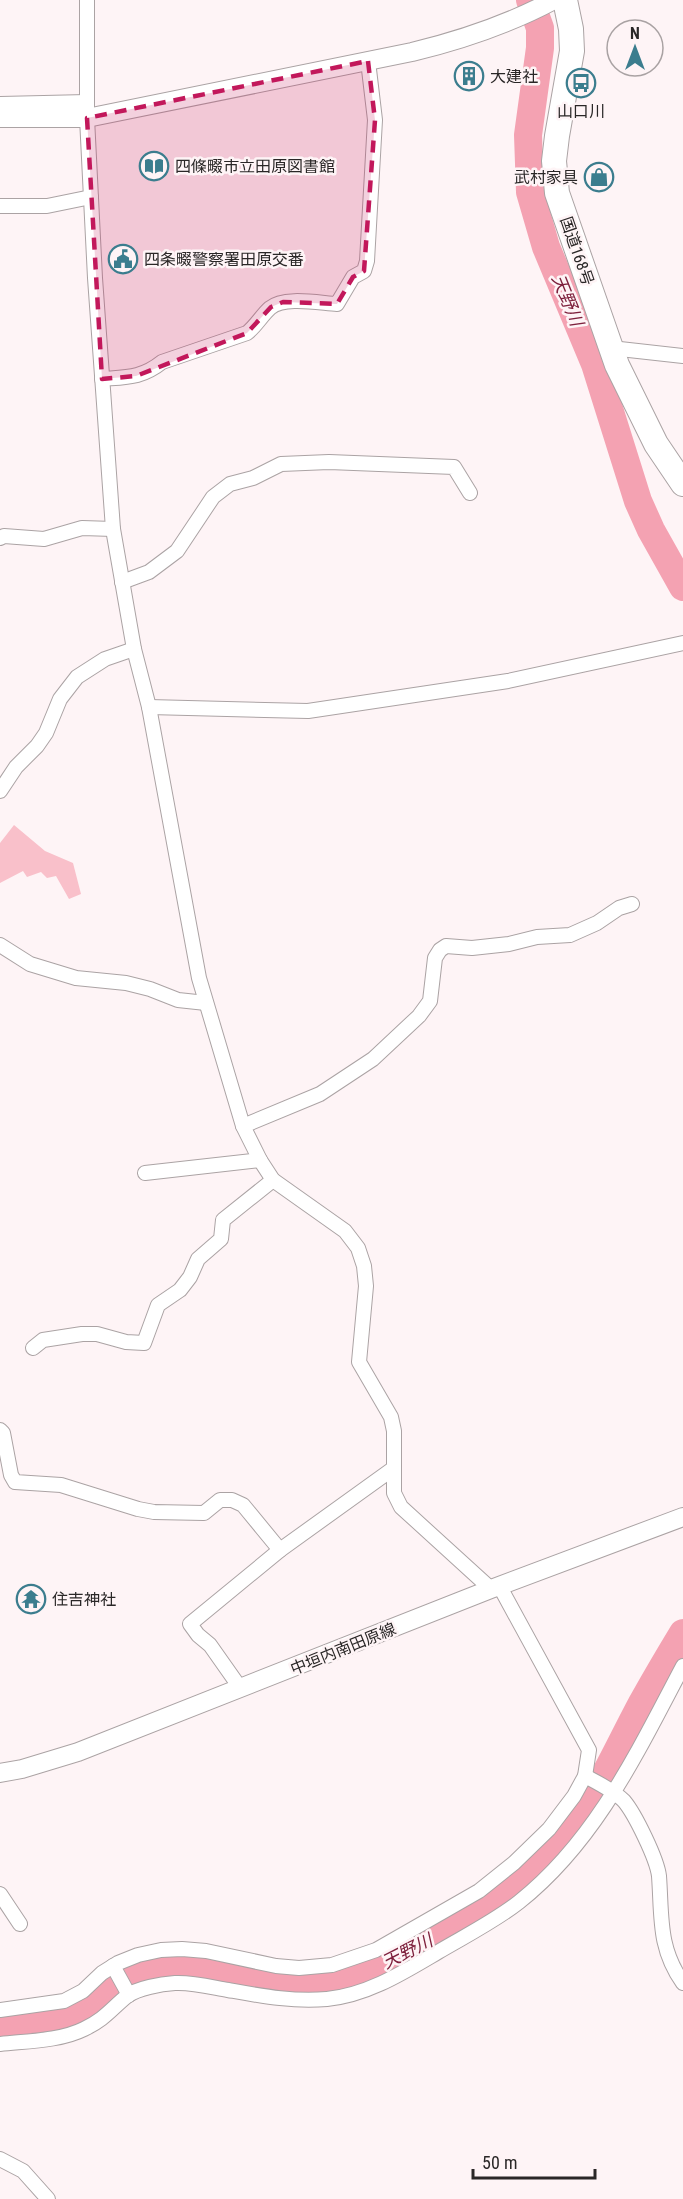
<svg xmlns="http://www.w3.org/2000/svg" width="683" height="2199" font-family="'Roboto Condensed','Noto Sans JP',sans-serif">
<rect width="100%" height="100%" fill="#fef4f6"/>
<polygon fill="#f9c0ca" points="14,825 45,851 73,863 81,894 69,899 56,876 47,878 41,872 27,877 23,871 0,883 0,843"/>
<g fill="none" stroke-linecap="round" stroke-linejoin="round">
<g stroke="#f4a2b2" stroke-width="28">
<polyline points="530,0 540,28 540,48 528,135 530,192 546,247 595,364 638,501 651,530 683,587"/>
<path d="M0 2027C29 2025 63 2024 88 2008 112 1993 130 1968 161 1966 211 1963 260 1988 313 1986 354 1983 391 1963 426 1942 464 1921 518 1889 548 1857 591 1812 613 1757 642 1703 655 1680 669 1656 683 1633"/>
</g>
<g stroke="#aba3a4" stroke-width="16">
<g id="street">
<polyline points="87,0 87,118 95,278 113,529 134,649 149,707 199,978 243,1126 260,1160 273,1180 345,1231 358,1248 364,1266 366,1286 359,1362 391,1417 394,1431 394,1493 401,1507 491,1589"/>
<polyline points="0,104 87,102"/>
<polyline points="0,206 47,206 91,197"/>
<polyline points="611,348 683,356"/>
<path d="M102 379C127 377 142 378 162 362L247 333C256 326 262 315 270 308 284 296 319 303 337 304L353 277 364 271 367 261 375 120 368 61"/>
<polyline points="0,538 4,536 44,539 82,528 113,529"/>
<polyline points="122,582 149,572 177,551 213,497 230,484 253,478 281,464 329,462 454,467 470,493"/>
<polyline points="149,707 308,711 508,681 683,643"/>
<polyline points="0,791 16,767 37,746 46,733 60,699 77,677 105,659 134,649"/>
<polyline points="0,945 30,964 76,978 126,983 150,989 178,1000 206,1003"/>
<polyline points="243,1126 320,1094 373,1059 419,1016 430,1001 435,958 440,950 446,946 472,948 509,944 537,937 570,935 597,923 619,908 632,904"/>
<polyline points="145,1173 260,1160"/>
<polyline points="33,1348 43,1340 82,1334 97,1334 126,1342 144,1343 158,1305 180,1290 190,1277 198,1259 221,1239 223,1220 273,1180"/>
<polyline points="0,1430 3,1433 11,1475 15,1482 61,1485 138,1509 154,1512 204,1513 220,1500 232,1500 243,1505 280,1550"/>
<polyline points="241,1689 210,1645 198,1635 190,1624 280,1550 394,1468"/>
<path d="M585 1776C598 1783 613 1790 624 1801 635 1814 657 1859 659 1876 662 1917 658 1948 683 1983"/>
<polyline points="0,1894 20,1924"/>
<polyline points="113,1966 129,1995"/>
<polyline points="0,2010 64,2001 83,1991 102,1973 118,1963 138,1955 161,1950 182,1949 206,1951 276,1966 299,1968 332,1965 376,1950 479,1891 514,1863 549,1829 574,1796 585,1776 589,1750 500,1587"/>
<path d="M0 2044C27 2041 60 2041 84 2029 105 2019 111 2009 127 1996 138 1988 161 1984 175 1983 192 1982 211 1987 228 1990 262 1996 293 2002 327 1999 368 1995 404 1972 438 1952 465 1936 495 1921 519 1902 596 1841 638 1751 683 1666"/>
<polyline points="0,2159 23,2171 48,2199"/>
</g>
</g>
<g stroke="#aba3a4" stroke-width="20">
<g id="secondary">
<path d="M0 118H87L412 52C462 40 509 24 554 0"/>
<polyline points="0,1773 22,1769 78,1752 491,1589 683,1517"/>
</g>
</g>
<g stroke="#aba3a4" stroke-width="26">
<polyline id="highway" points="565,0 571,29 572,51 557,136 554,161 557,193 617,365 656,444 683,484"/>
</g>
<use href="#street" stroke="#fff" stroke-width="14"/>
<use href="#secondary" stroke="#fff" stroke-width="18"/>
<use href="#highway" stroke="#fff" stroke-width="24"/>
</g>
<path fill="#c2185b" fill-opacity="0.2" stroke="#c2185b" stroke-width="4.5" stroke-dasharray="12 8" stroke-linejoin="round" d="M368 61 375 120 364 271 353 277 337 304 283 302 271 307 247 333 136 376 102 379 87 118Z"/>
<defs>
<g id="building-ring" transform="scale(1.5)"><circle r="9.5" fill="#fef4f6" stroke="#3b7d8e" stroke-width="1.5"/><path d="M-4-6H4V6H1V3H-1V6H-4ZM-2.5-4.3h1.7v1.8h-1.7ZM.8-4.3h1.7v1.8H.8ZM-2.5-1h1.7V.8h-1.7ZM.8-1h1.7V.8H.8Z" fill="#3b7d8e"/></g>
<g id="bus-ring" transform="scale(1.5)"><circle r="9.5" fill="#fef4f6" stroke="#3b7d8e" stroke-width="1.5"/><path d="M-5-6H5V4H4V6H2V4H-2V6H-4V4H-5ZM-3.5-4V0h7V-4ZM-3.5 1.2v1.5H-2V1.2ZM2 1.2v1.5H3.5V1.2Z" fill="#3b7d8e"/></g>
<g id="library-ring" transform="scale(1.5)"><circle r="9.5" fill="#fef4f6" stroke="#3b7d8e" stroke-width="1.5"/><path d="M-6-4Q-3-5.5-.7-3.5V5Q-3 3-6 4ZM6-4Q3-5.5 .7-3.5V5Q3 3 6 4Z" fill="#3b7d8e"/></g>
<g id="shop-ring" transform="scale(1.5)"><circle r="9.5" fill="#fef4f6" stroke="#3b7d8e" stroke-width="1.5"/><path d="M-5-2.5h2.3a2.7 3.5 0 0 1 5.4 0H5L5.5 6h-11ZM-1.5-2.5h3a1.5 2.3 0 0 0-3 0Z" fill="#3b7d8e"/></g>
<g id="civic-ring" transform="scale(1.5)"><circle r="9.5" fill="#fef4f6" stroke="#3b7d8e" stroke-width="1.5"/><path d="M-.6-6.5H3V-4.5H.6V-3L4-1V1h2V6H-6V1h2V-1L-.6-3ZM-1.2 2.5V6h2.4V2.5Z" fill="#3b7d8e"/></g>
<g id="temple-ring" transform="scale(1.5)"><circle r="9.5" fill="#fef4f6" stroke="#3b7d8e" stroke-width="1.5"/><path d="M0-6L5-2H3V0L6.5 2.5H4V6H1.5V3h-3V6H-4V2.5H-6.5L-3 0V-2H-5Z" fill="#3b7d8e"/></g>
</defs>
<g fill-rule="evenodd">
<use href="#building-ring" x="469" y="76"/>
<use href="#bus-ring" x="581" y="83"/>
<use href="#library-ring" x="154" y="166"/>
<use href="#shop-ring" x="599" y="177"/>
<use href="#civic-ring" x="123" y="259"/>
<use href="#temple-ring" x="31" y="1599"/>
</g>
<g text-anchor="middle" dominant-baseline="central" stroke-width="5" stroke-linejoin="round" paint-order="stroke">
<g font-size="16" fill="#2a2727" stroke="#fef4f6" text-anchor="start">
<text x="490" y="76">大建社</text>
<text x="581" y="111" text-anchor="middle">山口川</text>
<text x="175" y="166">四條畷市立田原図書館</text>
<text x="578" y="177" text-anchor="end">武村家具</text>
<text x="144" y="259">四条畷警察署田原交番</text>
<text x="52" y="1599">住吉神社</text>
</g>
<g font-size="16" fill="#2a2727" stroke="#fef4f6">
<text transform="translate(577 251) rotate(71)">国道168号</text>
<text transform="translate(343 1649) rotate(-22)">中垣内南田原線</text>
</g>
<g font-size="18" font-style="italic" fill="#7e213d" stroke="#fef4f6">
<text transform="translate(568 300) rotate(68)">天野川</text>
<text transform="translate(407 1951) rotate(-27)">天野川</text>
</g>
</g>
<g transform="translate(635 48)"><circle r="28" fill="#fef4f6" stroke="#a9a2a3" stroke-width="1.5"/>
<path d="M0-4.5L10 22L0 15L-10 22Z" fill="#3b7d8e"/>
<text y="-9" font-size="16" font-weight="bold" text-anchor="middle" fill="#2a2727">N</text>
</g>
<path d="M473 2169v9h122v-9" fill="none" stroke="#2a2727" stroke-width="3"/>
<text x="482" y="2169" font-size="18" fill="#2a2727" stroke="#fef4f6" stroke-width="4.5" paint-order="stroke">50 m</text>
</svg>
